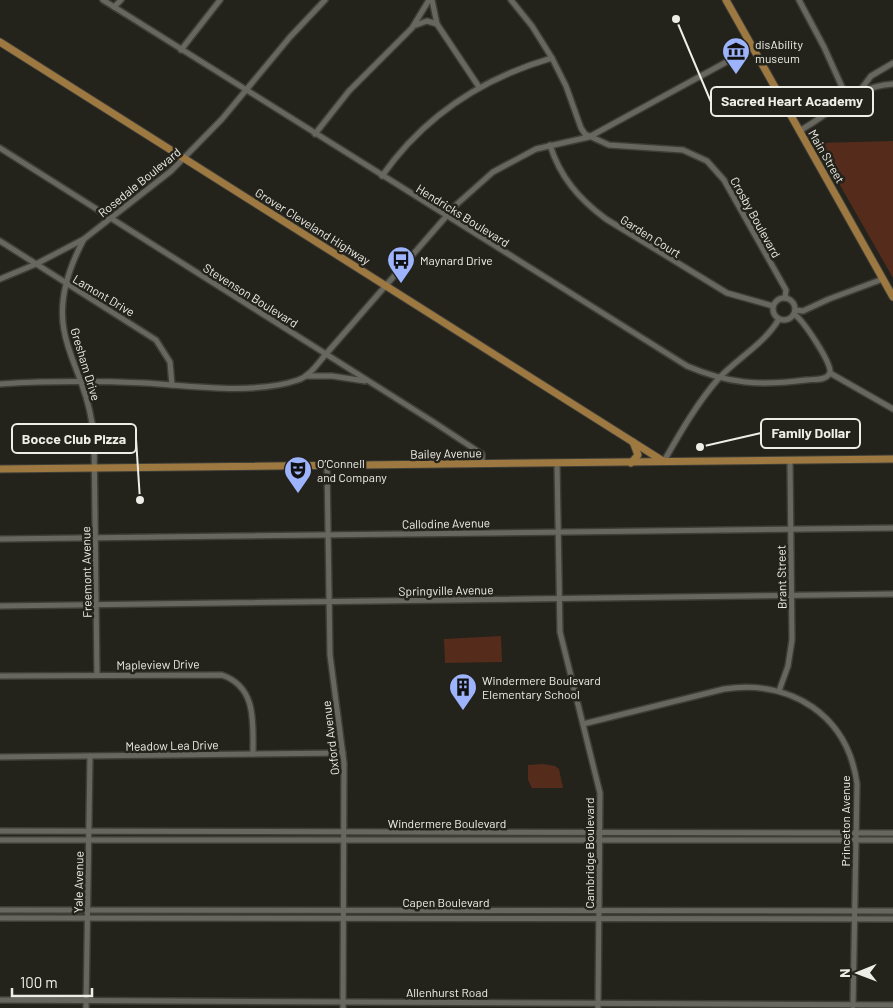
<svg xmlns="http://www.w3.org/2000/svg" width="893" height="1008" font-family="Barlow,sans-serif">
<rect width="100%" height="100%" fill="#23221b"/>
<g fill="#552b1c">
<polygon points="893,141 893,278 816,143"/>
<polygon points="501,636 502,662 445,663 444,639"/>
<polygon points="543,764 555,766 559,769 563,788 532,788 528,780 528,765"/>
</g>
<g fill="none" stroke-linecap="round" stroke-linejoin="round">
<g stroke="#3e3e38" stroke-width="8">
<g id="minor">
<path d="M103 0 687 366C729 384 760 386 806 380 814 379 826 381 830 373"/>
<polyline points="432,0 437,24 479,87"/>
<polyline points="511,0 532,26 552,58 566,86 581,128 585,134 609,145 683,150 707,161 724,180 786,290 785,298"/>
<polyline points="799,0 824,47 847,98"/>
<polyline points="114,7 121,0"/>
<polyline points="416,25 427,21 437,24"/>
<polyline points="181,50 220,0"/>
<polyline points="859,92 871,76 893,63"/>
<path d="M799 131C831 114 854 86 893 84"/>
<polyline points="315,134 349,91 412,28 429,0"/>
<path d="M550 145C560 177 579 199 606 219L727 293 773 306"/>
<polyline points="0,148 435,423 482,454 482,464"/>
<path d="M382 176C424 116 483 78 552 58"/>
<path d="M84 239C69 267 58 298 64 330 67 349 76 367 82 385 88 401 92 419 94 437L97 675"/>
<polyline points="0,241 156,340 170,362 172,385"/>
<polyline points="0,279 36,264 84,239 171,171 222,119 290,37 325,0"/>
<circle cx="784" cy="309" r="11"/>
<polyline points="795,310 803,311 829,299 883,279"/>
<path d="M794 314C803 320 832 363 830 373"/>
<polyline points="830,373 893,409"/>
<polyline points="306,376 332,376 365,381"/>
<path d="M0 384C48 381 97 381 145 383 192 386 254 395 298 380 310 376 318 363 326 354L457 204 493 172 536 149 589 137 752 48"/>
<path d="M664 461C680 433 697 403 719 378 738 358 765 343 779 319"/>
<polyline points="557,463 560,632 600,793 598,1008"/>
<polyline points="327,466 330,655 344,763 343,1008"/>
<polyline points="0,539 893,528"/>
<polyline points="0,606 893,594"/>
<path d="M0 676 222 675C257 687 253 723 253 754"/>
<polyline points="779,691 788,666 792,640 790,461"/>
<path d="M583 724 724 689C791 679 848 715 857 784L853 1006"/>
<polyline points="0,757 343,753"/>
<polyline points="0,831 893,833"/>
<polyline points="0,840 893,840"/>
<polyline points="0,910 893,911"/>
<polyline points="0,918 893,919"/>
<polyline points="0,1000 893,1005"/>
<polyline points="86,1008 90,756"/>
</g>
</g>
<g stroke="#3e3e38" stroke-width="9">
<g id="major">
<polyline points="726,0 893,297"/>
<polyline points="0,42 663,461"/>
<polyline points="631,463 638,455 633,442"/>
<polyline points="0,469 893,459"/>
</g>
</g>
<use href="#minor" stroke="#68675f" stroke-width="5"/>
<use href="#major" stroke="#9d7941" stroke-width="7"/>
</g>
<defs>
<g id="museum-pin" transform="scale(1.4375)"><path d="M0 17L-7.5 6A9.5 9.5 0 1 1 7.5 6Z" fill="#9db4fd" stroke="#23221b"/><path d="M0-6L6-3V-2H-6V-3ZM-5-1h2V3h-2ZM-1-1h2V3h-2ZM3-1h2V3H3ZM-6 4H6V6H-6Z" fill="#111"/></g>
<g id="bus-pin" transform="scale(1.4375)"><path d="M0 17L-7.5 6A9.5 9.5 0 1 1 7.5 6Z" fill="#9db4fd" stroke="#23221b"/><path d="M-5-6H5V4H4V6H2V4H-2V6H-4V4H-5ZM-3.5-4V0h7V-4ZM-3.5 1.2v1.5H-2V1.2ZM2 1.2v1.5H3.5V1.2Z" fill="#111"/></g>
<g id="theatre-pin" transform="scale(1.4375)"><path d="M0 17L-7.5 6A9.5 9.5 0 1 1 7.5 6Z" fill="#9db4fd" stroke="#23221b"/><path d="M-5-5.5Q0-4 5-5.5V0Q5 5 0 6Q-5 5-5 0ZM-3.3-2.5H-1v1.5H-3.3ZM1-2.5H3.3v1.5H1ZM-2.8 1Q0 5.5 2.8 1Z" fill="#111"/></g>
<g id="building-pin" transform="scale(1.4375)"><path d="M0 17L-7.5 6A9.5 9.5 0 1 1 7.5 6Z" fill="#9db4fd" stroke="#23221b"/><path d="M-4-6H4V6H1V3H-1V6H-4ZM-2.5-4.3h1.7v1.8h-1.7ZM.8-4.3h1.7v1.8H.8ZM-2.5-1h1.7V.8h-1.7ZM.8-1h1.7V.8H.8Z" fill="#111"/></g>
</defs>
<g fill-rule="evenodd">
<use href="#museum-pin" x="736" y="51"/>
<use href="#bus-pin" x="401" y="260"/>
<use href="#theatre-pin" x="298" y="470"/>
<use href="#building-pin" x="463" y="687"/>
</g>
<g text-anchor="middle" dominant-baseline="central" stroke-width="5" stroke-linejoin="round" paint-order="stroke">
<g font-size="12" fill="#eeeee9" stroke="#23221b" text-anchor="start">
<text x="755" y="44">disAbility<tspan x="755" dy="14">museum</tspan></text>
<text x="420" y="260">Maynard Drive</text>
<text x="317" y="463">O’Connell<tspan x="317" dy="14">and Company</tspan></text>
<text x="482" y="680">Windermere Boulevard<tspan x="482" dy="14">Elementary School</tspan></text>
</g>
<g font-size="12" fill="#eeeee9" stroke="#23221b">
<text transform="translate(827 156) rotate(60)">Main Street</text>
<text transform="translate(139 182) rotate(-39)">Rosedale Boulevard</text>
<text transform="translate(463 215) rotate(32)">Hendricks Boulevard</text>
<text transform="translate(756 217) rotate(61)">Crosby Boulevard</text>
<text transform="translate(313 226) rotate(32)">Grover Cleveland Highway</text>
<text transform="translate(651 236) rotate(32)">Garden Court</text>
<text transform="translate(104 295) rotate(31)">Lamont Drive</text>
<text transform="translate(251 295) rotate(32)">Stevenson Boulevard</text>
<text transform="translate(86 364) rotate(73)">Gresham Drive</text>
<text transform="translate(446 453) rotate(-1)">Bailey Avenue</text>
<text transform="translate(446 523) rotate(-1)">Callodine Avenue</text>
<text transform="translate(86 572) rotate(-91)">Freemont Avenue</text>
<text transform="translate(781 577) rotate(-91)">Brant Street</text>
<text transform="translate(446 590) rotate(-1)">Springville Avenue</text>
<text transform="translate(158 664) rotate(-1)">Mapleview Drive</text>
<text transform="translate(330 738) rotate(-97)">Oxford Avenue</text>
<text transform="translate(172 745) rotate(-1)">Meadow Lea Drive</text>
<text transform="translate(845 821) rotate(-90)">Princeton Avenue</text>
<text x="447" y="823">Windermere Boulevard</text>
<text transform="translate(589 853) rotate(-90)">Cambridge Boulevard</text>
<text transform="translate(78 882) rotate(-89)">Yale Avenue</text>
<text x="446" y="902">Capen Boulevard</text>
<text x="447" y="992">Allenhurst Road</text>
</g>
</g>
<path fill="none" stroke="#eeeee9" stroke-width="2" d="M676 19L711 102M700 447L761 433M140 500L136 439"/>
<g fill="#eeeee9" stroke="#23221b" stroke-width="2">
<circle cx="676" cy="19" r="5"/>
<circle cx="700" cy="447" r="5"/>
<circle cx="140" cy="500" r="5"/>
</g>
<g fill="#23221b" stroke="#eeeee9" stroke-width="2">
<rect x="711" y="87" width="162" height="29" rx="5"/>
<rect x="761" y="419" width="99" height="29" rx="5"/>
<rect x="12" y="424" width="124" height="29" rx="5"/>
</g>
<g font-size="14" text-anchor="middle" font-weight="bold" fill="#eeeee9">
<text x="792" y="106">Sacred Heart Academy</text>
<text x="811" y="438">Family Dollar</text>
<text x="74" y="444">Bocce Club Pizza</text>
</g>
<g transform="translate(858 973) rotate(269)" stroke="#23221b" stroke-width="4" paint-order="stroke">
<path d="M0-4L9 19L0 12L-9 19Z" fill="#eeeee9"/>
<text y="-8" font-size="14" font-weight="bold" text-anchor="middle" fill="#eeeee9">N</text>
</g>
<path d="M12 988v8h80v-8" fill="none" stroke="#eeeee9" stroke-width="2.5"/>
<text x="20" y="988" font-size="15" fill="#eeeee9" stroke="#23221b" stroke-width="4" paint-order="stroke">100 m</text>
</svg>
